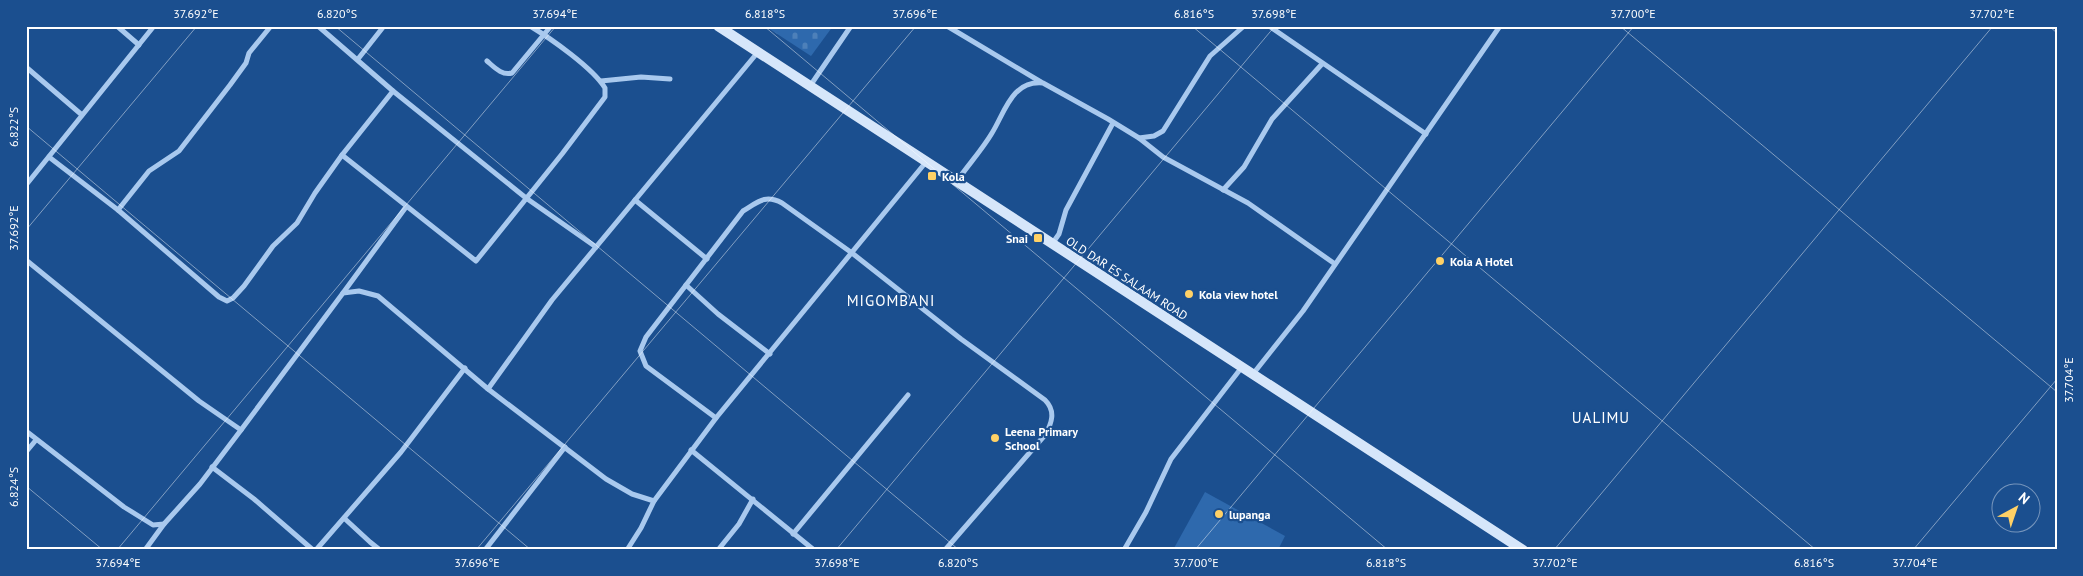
<svg xmlns="http://www.w3.org/2000/svg" width="2083" height="576" font-family="'PT Sans',sans-serif">
<defs>
<pattern id="cemetery-stones" width="16" height="16" patternUnits="userSpaceOnUse" patternTransform="scale(1.25)"><rect width="16" height="16" fill="#2e69ad"/><path d="M2 7V4a2 2 0 0 1 4 0v3zM10 15v-3a2 2 0 0 1 4 0v3z" fill="#4d80b9"/></pattern>
</defs>
<rect width="100%" height="100%" fill="#1b4f8f"/>
<polygon fill="url(#cemetery-stones)" points="765,26 833,26 811,56"/>
<polygon fill="#2e69ad" points="1205,492 1285,536 1278,550 1173,550"/>
<g fill="none" stroke-linecap="round" stroke-linejoin="round">
<g stroke="#a9c9ee" stroke-width="5">
<polyline points="117,26 139,45"/>
<polyline points="318,26 393,91 526,198 596,247"/>
<polyline points="947,26 1041,82"/>
<polyline points="1269,26 1426,134"/>
<polyline points="358,59 384,26"/>
<path d="M487 61C494 67 502 76 512 73L551 26"/>
<polyline points="26,67 82,115"/>
<polyline points="601,81 641,77 670,79"/>
<polyline points="810,86 851,26"/>
<polyline points="1139,138 1154,136 1163,131 1210,56 1244,26"/>
<path d="M342 155 476 261 562 154 605 97V88C593 68 550 38 530 26"/>
<polyline points="49,157 118,210 219,297 227,301 233,298 244,286 273,246 297,223 315,193 342,155 393,91"/>
<path d="M957 181C968 165 982 150 992 133 1005 112 1012 80 1043 83L1108 119 1139 138 1163 157 1248 203 1335 264"/>
<polyline points="26,185 154,26"/>
<polyline points="1223,190 1244,167 1272,119 1322,64"/>
<polyline points="635,200 707,259"/>
<polyline points="118,210 149,171 179,151 230,85 246,63 249,53 271,26"/>
<polyline points="1052,244 1059,234 1066,210 1113,123"/>
<polyline points="26,260 199,401 241,430 343,293 359,291 378,296 488,389 606,479 632,494 654,501 716,418 926,162"/>
<polyline points="686,285 718,314 770,354"/>
<polyline points="343,293 406,207"/>
<polyline points="1253,374 1303,311 1500,26"/>
<polyline points="488,389 552,300 758,52"/>
<path d="M716 418 646 366 640 351 646 337 743 211C758 202 765 194 782 203L852 253 961 339 1045 400C1056 411 1052 423 1045 435L945 550"/>
<polyline points="26,431 124,507 153,525 164,524 200,484 241,430"/>
<polyline points="691,450 814,550"/>
<polyline points="26,452 36,440"/>
<polyline points="212,467 254,499 313,550"/>
<polyline points="344,518 370,542 380,550"/>
<polyline points="793,534 908,395"/>
<polyline points="145,550 164,524"/>
<polyline points="316,550 401,452 465,368"/>
<polyline points="485,550 565,447"/>
<polyline points="627,550 641,528 654,501"/>
<polyline points="718,550 739,524 753,499"/>
<polyline points="1124,550 1146,512 1171,459 1242,367"/>
</g>
<polyline stroke="#d6e6fa" stroke-width="10" points="718,26 1523,550"/>
</g>
<path fill="none" stroke="#fff" stroke-width="1" stroke-opacity="0.45" d="M335 26 959 550M764 26 1388 550M1192 26 1816 550M1620 26 2057 392M2049 26 2057 33M26 126 531 550M26 230 197 26M26 486 103 550M117 550 556 26M476 550 916 26M836 550 1275 26M1195 550 1634 26M1554 550 1993 26M1913 550 2057 379"/>
<g fill="#ffd166" stroke="#1b4f8f" stroke-width="2">
<rect x="927" y="171" width="10" height="10" rx="2.5"/>
<rect x="1033" y="233" width="10" height="10" rx="2.5"/>
<circle cx="1440" cy="261" r="5"/>
<circle cx="1189" cy="294" r="5"/>
<circle cx="995" cy="438" r="5"/>
<circle cx="1219" cy="514" r="5"/>
</g>
<g text-anchor="middle" dominant-baseline="central" stroke-width="4.5" stroke-linejoin="round" paint-order="stroke">
<g font-size="12" font-weight="bold" fill="#fff" stroke="#1b4f8f" text-anchor="start">
<text x="942" y="176">Kola</text>
<text x="1028" y="238" text-anchor="end">Snai</text>
<text x="1450" y="261">Kola A Hotel</text>
<text x="1199" y="294">Kola view hotel</text>
<text x="1005" y="431">Leena Primary<tspan x="1005" dy="14">School</tspan></text>
<text x="1229" y="514">lupanga</text>
</g>
<g font-size="12" fill="#fff" stroke="#1b4f8f">
<text transform="translate(1127 278) rotate(33)">OLD DAR ES SALAAM ROAD</text>
</g>
<g font-size="15" letter-spacing="1" fill="#fff" stroke="#1b4f8f">
<text x="891" y="300">MIGOMBANI</text>
<text x="1601" y="417">UALIMU</text>
</g>
</g>
<rect width="2083" height="576" fill="none" stroke="#1b4f8f" stroke-width="55"/>
<g transform="translate(2016 508) rotate(40)"><circle r="24" fill="#1b4f8f" stroke="#7695bc"/>
<path d="M0-4L9 19L0 12L-9 19Z" fill="#ffd166"/>
<text y="-8" font-size="14" font-weight="bold" text-anchor="middle" fill="#ffffff">N</text>
</g>
<rect x="28" y="28" width="2028" height="520" fill="none" stroke="#fff" stroke-width="2"/>
<g font-size="12" text-anchor="middle" fill="#fff">
<text x="196" y="18">37.692°E</text>
<text x="337" y="18">6.820°S</text>
<text x="555" y="18">37.694°E</text>
<text x="765" y="18">6.818°S</text>
<text x="915" y="18">37.696°E</text>
<text x="1194" y="18">6.816°S</text>
<text x="1274" y="18">37.698°E</text>
<text x="1633" y="18">37.700°E</text>
<text x="1992" y="18">37.702°E</text>
<text transform="translate(14 127) rotate(-90)" y="4">6.822°S</text>
<text transform="translate(14 228) rotate(-90)" y="4">37.692°E</text>
<text transform="translate(2069 380) rotate(-90)" y="4">37.704°E</text>
<text transform="translate(14 487) rotate(-90)" y="4">6.824°S</text>
<text x="118" y="567">37.694°E</text>
<text x="477" y="567">37.696°E</text>
<text x="837" y="567">37.698°E</text>
<text x="958" y="567">6.820°S</text>
<text x="1196" y="567">37.700°E</text>
<text x="1386" y="567">6.818°S</text>
<text x="1555" y="567">37.702°E</text>
<text x="1814" y="567">6.816°S</text>
<text x="1915" y="567">37.704°E</text>
</g>
</svg>
